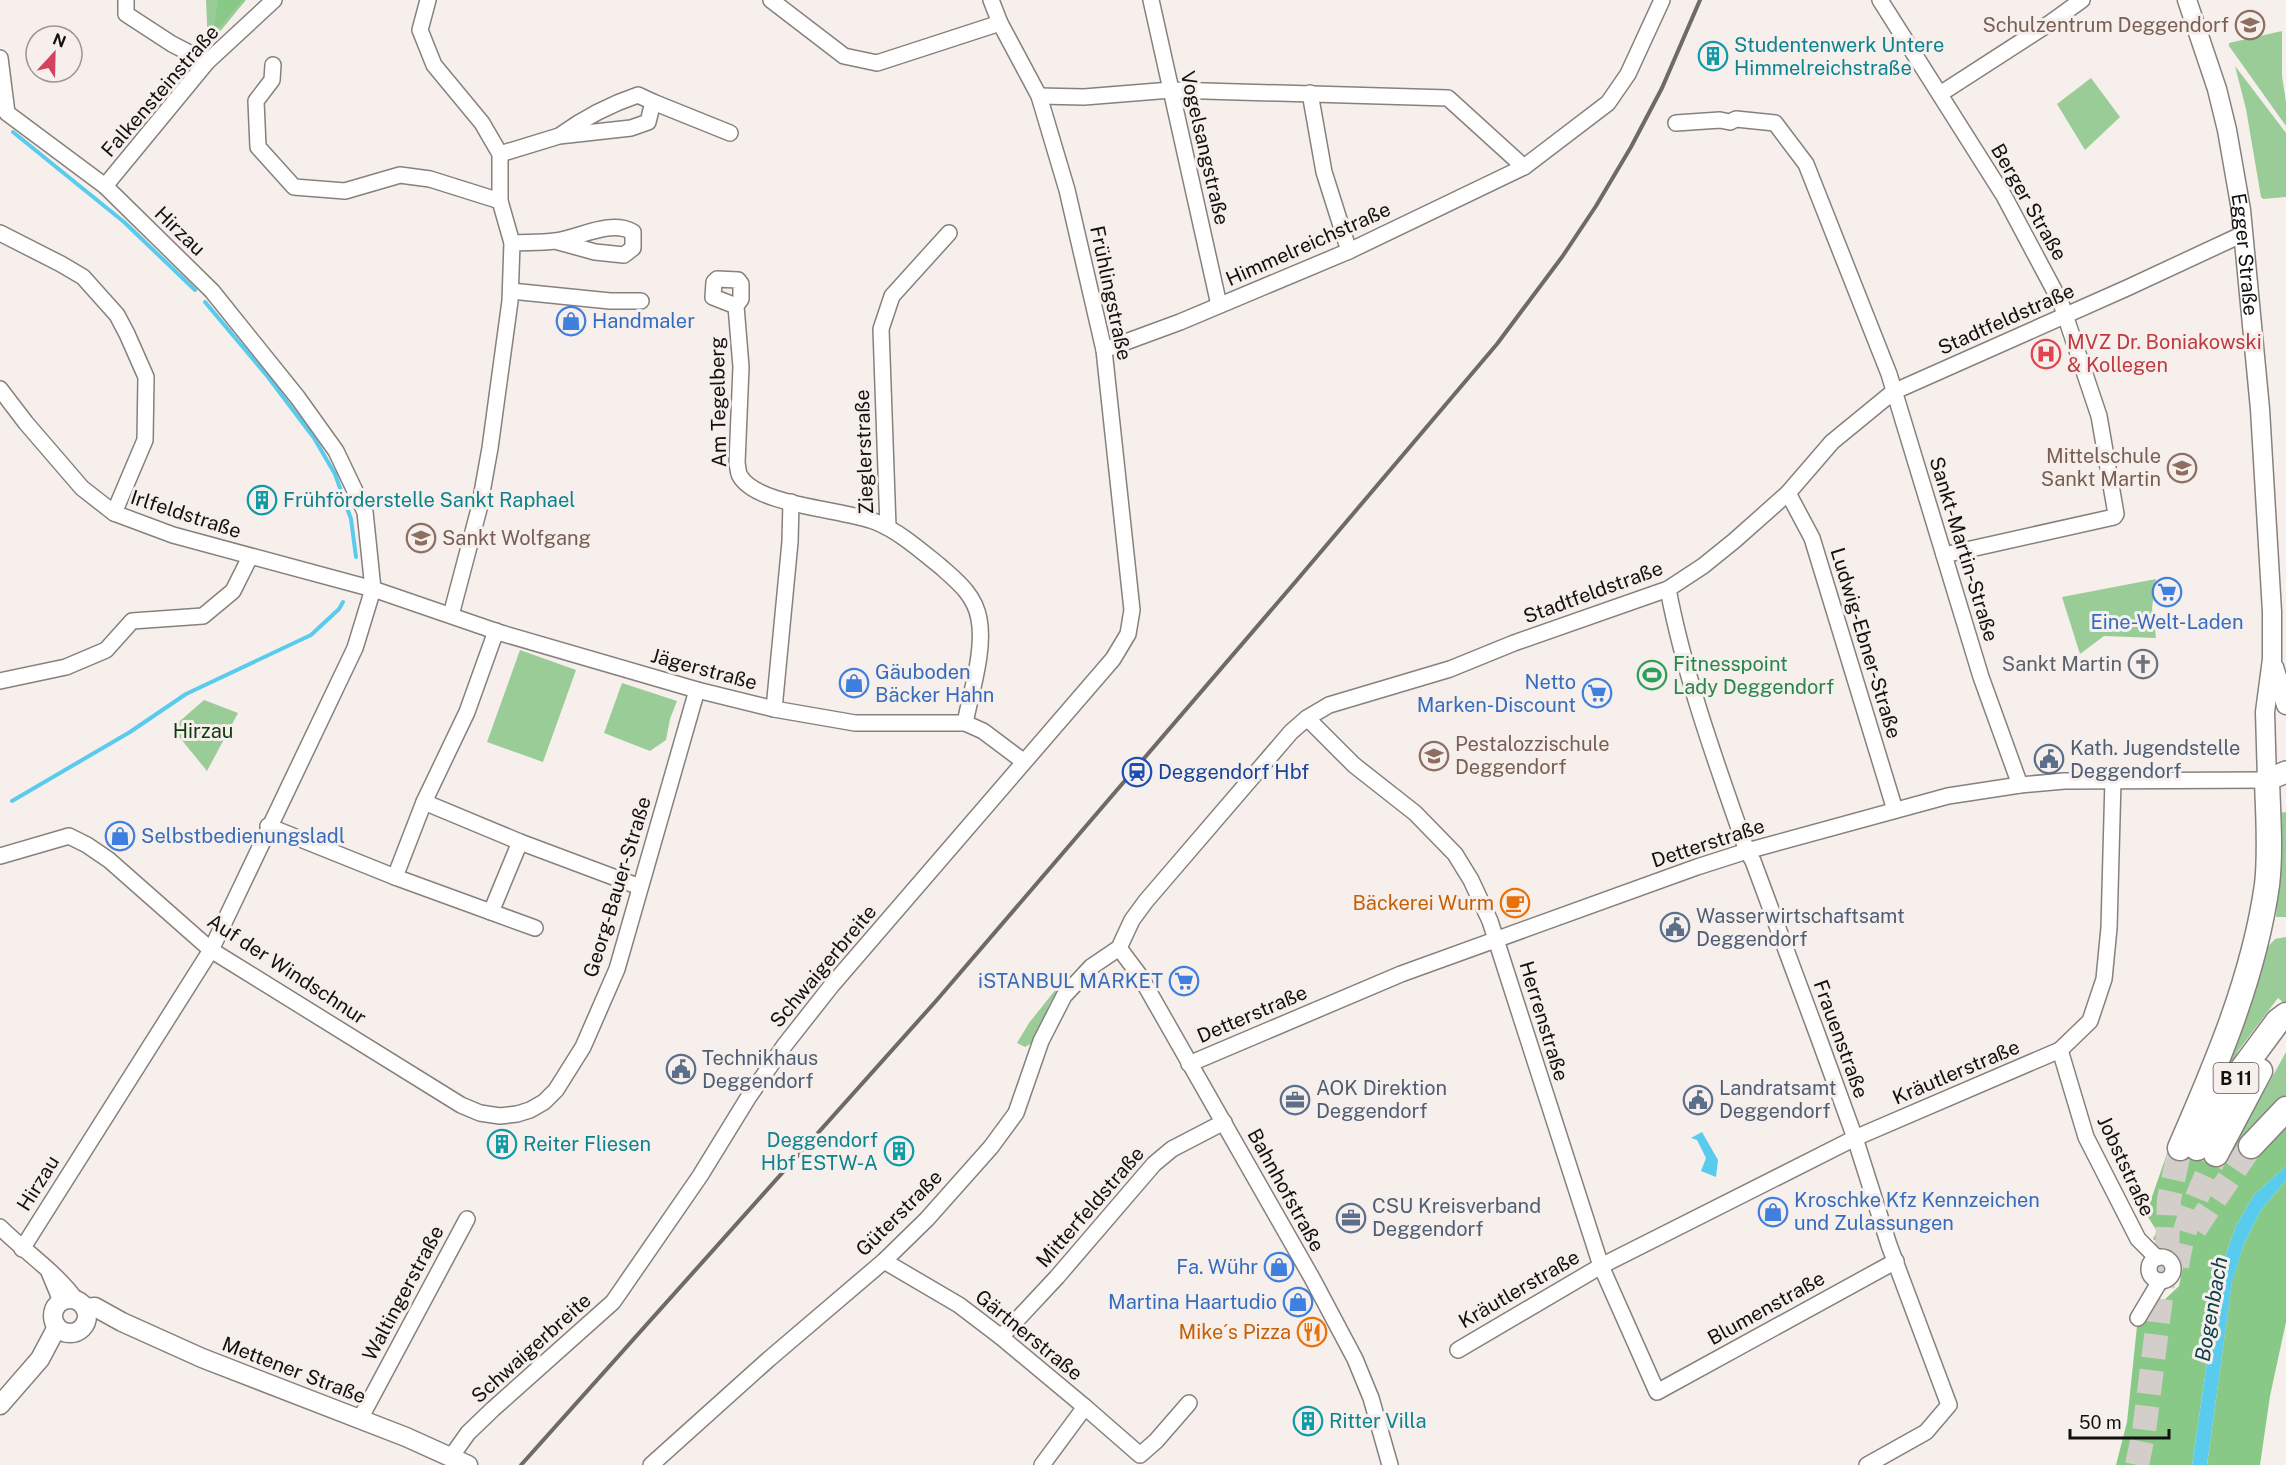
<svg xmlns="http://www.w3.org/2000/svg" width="2286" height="1465" font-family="'Public Sans',sans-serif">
<rect width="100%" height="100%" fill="#f6efeb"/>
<g fill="#9acc98">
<polygon points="206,0 246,0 208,46"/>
<polygon points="2282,31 2282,76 2286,102 2286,126 2229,46 2229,43"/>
<polygon points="2235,66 2286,133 2286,197 2263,199 2261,197 2246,109"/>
<polygon points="2091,78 2120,117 2085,150 2057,104"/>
<polygon points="2156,579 2152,608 2156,638 2104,636 2080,654 2062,597"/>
<polygon points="520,650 576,670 543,762 487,742"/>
<polygon points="622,683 677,701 670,719 666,740 650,751 604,733"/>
<polygon points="204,700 238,713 207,771 172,728"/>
<polygon points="2286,812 2286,917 2276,917 2281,852 2279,813"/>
<polygon points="2286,937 2286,1005 2278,998 2238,1051 2229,1075 2208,1098 2264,951 2275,939"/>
<polygon points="1072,969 1050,1003 1034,1042 1025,1047 1017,1043 1029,1023"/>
<polygon points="2286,1052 2286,1103 2243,1142 2230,1138 2246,1107 2260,1099"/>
</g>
<g fill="#89c987">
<polygon points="218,0 243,0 213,34"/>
<polygon points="2286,1123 2286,1166 2254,1195 2236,1226 2225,1257 2215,1308 2192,1465 2116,1465 2127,1422 2137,1326 2179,1286 2184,1261 2153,1239 2157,1231 2146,1214 2171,1142 2230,1138 2243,1142"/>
<polygon points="2286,1180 2286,1322 2270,1396 2260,1465 2207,1465 2232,1281 2244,1244 2261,1210"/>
</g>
<g fill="#59cced">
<polygon points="1702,1132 1718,1160 1716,1177 1701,1171 1706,1158 1697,1140 1691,1138"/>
<polygon points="2286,1166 2286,1180 2261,1210 2244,1244 2232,1282 2207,1465 2192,1465 2215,1308 2225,1257 2236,1226 2254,1195"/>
</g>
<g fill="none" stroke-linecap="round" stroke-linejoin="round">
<g stroke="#59cced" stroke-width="4">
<polyline points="13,132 124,222 195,290"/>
<polyline points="205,302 268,377 314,438 335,474 351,519 356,557"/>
<polyline points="12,801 130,732 186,694 311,635 339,609 343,602"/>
</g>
<g stroke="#d4ceca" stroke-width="24" stroke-dasharray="24 12" stroke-linecap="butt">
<polyline points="2195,1229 2251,1146"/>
<path d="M2177 1267C2182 1228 2200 1189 2216 1154"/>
<polyline points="2137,1465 2144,1431 2167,1251 2169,1199 2180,1148"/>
</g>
<g stroke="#87817d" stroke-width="18">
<g id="minor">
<polyline points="126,0 126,14 172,44 207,62"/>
<polyline points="428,0 420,30 434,65 482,123 500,154 500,201 512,243 510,301 490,448 479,509 451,615"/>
<polyline points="771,0 844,56 877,63 1000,23"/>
<polyline points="1151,0 1219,305"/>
<polyline points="1880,0 2004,196 2061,303 2099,416 2116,514 2114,517 1944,555"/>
<polyline points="0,58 7,113 105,186 212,291 298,398 336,451 365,512 373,589 355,648 211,950 22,1249"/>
<polyline points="273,65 272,80 256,101 258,147 294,187 345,191 400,175 430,179 500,201"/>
<polyline points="1310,93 1324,172 1349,251"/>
<polyline points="1940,94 2050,23 2082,0"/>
<polyline points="1039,96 1084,97 1171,90 1448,98 1524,167"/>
<polyline points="653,102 730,133"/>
<polyline points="1676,123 1720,120 1730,122 1736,119 1775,123 1806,164 1889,374 1981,677 2020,785"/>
<path d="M500 154 559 136 631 128 648 122 653 102 638 95C608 105 584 118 559 136"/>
<polyline points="105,186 207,62 274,0"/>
<polyline points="0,233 61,264 83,277 117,315 127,334 146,377 145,440 114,513"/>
<path d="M512 243C526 242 541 243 555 241 579 238 610 219 633 232V248L624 255 595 252 555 241"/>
<polyline points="511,291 610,301 641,301"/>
<path d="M736 306 713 297 714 282 717 279 738 280 741 284V299L736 306 741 367 737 463C738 467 738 473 740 476 757 506 844 509 876 522 900 532 920 550 940 566 957 581 975 595 979 619 985 650 971 692 965 723"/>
<polyline points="1104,350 1180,322 1349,251 1524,167 1608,103 1628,74 1662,0"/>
<polyline points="0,389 26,423 82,488 114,513 173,535 373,589 501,633 697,690 774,709 855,723 965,723 983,731 1023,761"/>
<polyline points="1788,493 1812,538 1895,810"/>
<polyline points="888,527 881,329 892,296 949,233"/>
<path d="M1668 589C1685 678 1717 765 1747 851L1753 861 1818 1036 1855 1138 1889 1245 1949 1405 1926 1432 1867 1465"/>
<polyline points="0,681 66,667 106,650 132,621 203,616 233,591 250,557"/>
<polyline points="774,709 790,542 791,502"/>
<polyline points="1307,718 1354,765 1415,813 1455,854 1471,880 1490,921 1601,1266 1657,1392 1896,1261"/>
<polyline points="268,826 395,877 424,802 467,712 496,631"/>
<polyline points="520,842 640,887"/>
<polyline points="0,856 69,836 87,845 109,860 211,950 461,1105 480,1113 500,1116 517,1114 530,1110 544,1102 556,1090 583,1047 617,969 697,690"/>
<polyline points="395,877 491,912 520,842 424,802"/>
<polyline points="491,912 535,928"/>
<polyline points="1119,948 1140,976 1312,1278 1355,1359 1371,1398 1390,1465"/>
<polyline points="2060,1050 2086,1137 2138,1239 2157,1258"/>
<polyline points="1189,1064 1401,974 1697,867 1747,851 1948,796 2020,785 2064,781 2267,780"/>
<path d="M0 1227C25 1252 56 1272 76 1300"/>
<circle cx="2161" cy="1269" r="12"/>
<polyline points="884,1261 959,1305 1001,1337 1085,1407 1042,1465"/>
<polyline points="49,1272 61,1301"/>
<polyline points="2138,1318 2160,1281"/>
<polyline points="1001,1337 1057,1277 1154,1164 1172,1149 1224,1122"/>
<polyline points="1458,1350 1601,1266 1855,1138 2060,1050 2090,1021 2104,979 2109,928 2113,780"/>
<polyline points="1085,1407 1140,1455 1156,1441 1189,1403"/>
<polyline points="360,1419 467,1219"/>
<polyline points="451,1457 468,1433 493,1409 613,1302 700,1176 748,1098 784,1046 832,985 1113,659 1128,634 1132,610 1104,350 1067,190 1039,96 1000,23 991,0"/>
<polyline points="651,1465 769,1359 884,1261 927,1219 991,1147 1016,1113 1041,1041 1064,996 1091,967 1119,948 1132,920 1146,901 1291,732 1307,718 1329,705 1450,669 1514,643 1668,589 1703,566 1734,541 1788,493 1832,442 1893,392 2127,288 2243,234"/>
</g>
</g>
<g stroke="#87817d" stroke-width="21">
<g id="tertiary">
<path id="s1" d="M2187 0 2217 89 2227 130 2241 210 2260 409 2272 612V659L2265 712 2267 780"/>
<polyline points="2274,667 2286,705"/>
<circle cx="70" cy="1316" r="17"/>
<polyline points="85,1308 95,1307 122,1322 202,1358 406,1437 468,1465"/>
<polyline points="0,1405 40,1359 57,1327"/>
</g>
</g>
<g stroke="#87817d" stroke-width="24">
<polyline id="secondary" points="2267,780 2286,772"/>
</g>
<g stroke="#87817d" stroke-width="27">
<g id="trunk">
<polyline points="2251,1146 2286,1109"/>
<path d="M2180 1148C2217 1063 2254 977 2267 885 2271 851 2268 814 2267 780"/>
<polyline points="2197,1148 2238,1075 2278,1021 2286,1015"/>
<polyline points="2216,1154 2260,1071"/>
</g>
</g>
<use href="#minor" stroke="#fff" stroke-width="15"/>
<use href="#tertiary" stroke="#fff" stroke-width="18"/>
<use href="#secondary" stroke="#fff" stroke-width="21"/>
<use href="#trunk" stroke="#fff" stroke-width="24"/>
<polyline stroke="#6e6a68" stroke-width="4" points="521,1465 936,1001 1297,580 1497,344 1562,257 1596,206 1631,147 1662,88 1700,0"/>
</g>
<defs>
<g id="school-ring" transform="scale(1.5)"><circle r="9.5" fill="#f6efeb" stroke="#8d6e63" stroke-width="1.5"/><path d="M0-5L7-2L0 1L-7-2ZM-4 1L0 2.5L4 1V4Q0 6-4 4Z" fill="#8d6e63"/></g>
<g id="building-ring" transform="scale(1.5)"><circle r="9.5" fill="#f6efeb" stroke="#0f9aa8" stroke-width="1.5"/><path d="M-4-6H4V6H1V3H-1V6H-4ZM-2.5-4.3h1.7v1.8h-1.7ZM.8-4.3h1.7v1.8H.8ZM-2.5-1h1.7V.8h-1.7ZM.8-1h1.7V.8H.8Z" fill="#0f9aa8"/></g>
<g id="shop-ring" transform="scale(1.5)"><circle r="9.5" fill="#f6efeb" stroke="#3f7fe0" stroke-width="1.5"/><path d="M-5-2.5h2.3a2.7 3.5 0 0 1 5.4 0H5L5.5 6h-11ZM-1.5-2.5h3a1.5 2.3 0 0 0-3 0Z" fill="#3f7fe0"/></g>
<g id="hospital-ring" transform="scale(1.5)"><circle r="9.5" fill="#f6efeb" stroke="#e0444e" stroke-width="1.5"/><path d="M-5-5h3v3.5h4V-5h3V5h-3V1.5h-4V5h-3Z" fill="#e0444e"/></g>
<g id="supermarket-ring" transform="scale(1.5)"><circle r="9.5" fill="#f6efeb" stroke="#3f7fe0" stroke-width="1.5"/><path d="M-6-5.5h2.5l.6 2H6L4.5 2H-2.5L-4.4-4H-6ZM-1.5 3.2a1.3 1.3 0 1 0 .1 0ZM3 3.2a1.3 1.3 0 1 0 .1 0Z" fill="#3f7fe0"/></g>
<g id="church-ring" transform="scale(1.5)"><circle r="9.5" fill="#f6efeb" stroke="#6b7280" stroke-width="1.5"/><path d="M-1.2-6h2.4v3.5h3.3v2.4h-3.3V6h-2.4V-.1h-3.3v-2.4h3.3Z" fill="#6b7280"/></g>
<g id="stadium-ring" transform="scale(1.5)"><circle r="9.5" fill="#f6efeb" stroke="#2e9e5b" stroke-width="1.5"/><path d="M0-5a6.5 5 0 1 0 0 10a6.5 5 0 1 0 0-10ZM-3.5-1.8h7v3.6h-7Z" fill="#2e9e5b"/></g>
<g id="civic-ring" transform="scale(1.5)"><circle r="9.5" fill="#f6efeb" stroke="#5c6f8a" stroke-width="1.5"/><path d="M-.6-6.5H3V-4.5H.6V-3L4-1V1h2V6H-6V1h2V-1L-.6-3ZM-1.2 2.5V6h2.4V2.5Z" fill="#5c6f8a"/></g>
<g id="station-ring" transform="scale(1.5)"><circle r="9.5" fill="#f6efeb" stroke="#1a4fb4" stroke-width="1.5"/><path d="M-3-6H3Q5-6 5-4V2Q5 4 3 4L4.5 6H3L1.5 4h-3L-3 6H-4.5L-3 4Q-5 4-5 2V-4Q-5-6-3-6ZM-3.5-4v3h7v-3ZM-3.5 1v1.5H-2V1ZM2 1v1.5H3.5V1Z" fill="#1a4fb4"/></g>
<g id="cafe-ring" transform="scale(1.5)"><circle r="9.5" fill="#f6efeb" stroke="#e8710a" stroke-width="1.5"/><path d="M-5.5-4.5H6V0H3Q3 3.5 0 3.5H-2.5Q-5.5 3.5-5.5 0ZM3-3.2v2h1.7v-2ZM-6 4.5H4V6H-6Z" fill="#e8710a"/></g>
<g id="office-ring" transform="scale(1.5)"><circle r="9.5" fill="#f6efeb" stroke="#5c6f8a" stroke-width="1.5"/><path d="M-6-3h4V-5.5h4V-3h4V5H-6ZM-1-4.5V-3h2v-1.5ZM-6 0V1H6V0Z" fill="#5c6f8a"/></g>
<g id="restaurant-ring" transform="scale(1.5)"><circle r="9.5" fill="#f6efeb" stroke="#e8710a" stroke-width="1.5"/><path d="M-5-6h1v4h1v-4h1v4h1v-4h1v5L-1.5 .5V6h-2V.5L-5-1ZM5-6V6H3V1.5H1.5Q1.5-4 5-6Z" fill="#e8710a"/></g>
</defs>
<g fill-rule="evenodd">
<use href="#school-ring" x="2250" y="25"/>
<use href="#building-ring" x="1713" y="56"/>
<use href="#shop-ring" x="571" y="321"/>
<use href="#hospital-ring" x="2046" y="354"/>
<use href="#school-ring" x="2182" y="468"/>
<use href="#building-ring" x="262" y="500"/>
<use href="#school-ring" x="421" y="538"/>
<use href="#supermarket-ring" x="2167" y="592"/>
<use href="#church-ring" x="2143" y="664"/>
<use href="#stadium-ring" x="1652" y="675"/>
<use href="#shop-ring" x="854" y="683"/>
<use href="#supermarket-ring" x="1597" y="693"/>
<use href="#school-ring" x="1434" y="756"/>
<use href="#civic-ring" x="2049" y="759"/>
<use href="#station-ring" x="1137" y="772"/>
<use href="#shop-ring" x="120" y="836"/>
<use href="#cafe-ring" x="1515" y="903"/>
<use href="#civic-ring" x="1675" y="927"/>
<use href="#supermarket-ring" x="1184" y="981"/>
<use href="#civic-ring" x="681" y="1069"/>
<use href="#office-ring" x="1295" y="1100"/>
<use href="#civic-ring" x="1698" y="1100"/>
<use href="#building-ring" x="502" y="1144"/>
<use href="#building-ring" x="899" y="1151"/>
<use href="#shop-ring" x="1773" y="1212"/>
<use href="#office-ring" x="1351" y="1218"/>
<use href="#shop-ring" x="1279" y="1267"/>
<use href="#shop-ring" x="1298" y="1302"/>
<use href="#restaurant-ring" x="1312" y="1332"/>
<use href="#building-ring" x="1308" y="1421"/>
</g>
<g text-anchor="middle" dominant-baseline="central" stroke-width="6" stroke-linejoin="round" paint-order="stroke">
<rect fill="#f6efeb" stroke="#575451" stroke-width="1.5" x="2213.5" y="1063" width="45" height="30" rx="4.5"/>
<g font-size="18" font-weight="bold" fill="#13110f">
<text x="2236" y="1078">B 11</text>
</g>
<g font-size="20" fill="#785e54" stroke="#f6efeb" text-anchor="end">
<text x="2229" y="25">Schulzentrum Deggendorf</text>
<text x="2161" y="456">Mittelschule<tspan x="2161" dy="23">Sankt Martin</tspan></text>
<text x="442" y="538" text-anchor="start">Sankt Wolfgang</text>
<text x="1455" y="744" text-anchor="start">Pestalozzischule<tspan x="1455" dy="23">Deggendorf</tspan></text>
</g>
<g font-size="20" fill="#0d838f" stroke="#f6efeb" text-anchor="start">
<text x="1734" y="45">Studentenwerk Untere<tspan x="1734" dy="23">Himmelreichstraße</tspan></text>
<text x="283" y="500">Frühförderstelle Sankt Raphael</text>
<text x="878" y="1140" text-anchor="end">Deggendorf<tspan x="878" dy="23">Hbf ESTW-A</tspan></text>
<text x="523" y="1144">Reiter Fliesen</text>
<text x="1329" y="1421">Ritter Villa</text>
</g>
<g font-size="20" fill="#13110f" stroke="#f6efeb">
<text transform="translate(160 91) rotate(-49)">Falkensteinstraße</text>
<text transform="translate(1205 148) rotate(77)">Vogelsangstraße</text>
<text transform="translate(2029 202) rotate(60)">Berger Straße</text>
<text transform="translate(180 231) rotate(44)">Hirzau</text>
<text transform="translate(1308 244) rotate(-24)">Himmelreichstraße</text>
<text stroke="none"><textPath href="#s1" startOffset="262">Egger Straße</textPath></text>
<text transform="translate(1111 293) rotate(78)">Frühlingstraße</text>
<text transform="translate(2006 319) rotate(-24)">Stadtfeldstraße</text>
<text transform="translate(718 402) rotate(-91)">Am Tegelberg</text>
<text transform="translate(864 452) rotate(-92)">Zieglerstraße</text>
<text transform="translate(186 514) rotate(18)">Irlfeldstraße</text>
<text transform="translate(1964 549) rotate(73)">Sankt-Martin-Straße</text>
<text transform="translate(1593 592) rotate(-20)">Stadtfeldstraße</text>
<text transform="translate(1866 643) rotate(73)">Ludwig-Ebner-Straße</text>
<text transform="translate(704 669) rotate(15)">Jägerstraße</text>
<text transform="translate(1708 843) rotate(-18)">Detterstraße</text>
<text transform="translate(617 887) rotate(-73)">Georg-Bauer-Straße</text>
<text transform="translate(823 966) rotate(-50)">Schwaigerbreite</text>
<text transform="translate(287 969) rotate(33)">Auf der Windschnur</text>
<text transform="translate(1252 1014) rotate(-23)">Detterstraße</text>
<text transform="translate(1544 1021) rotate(73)">Herrenstraße</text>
<text transform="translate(1841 1039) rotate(70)">Frauenstraße</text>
<text transform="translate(1956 1072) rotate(-23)">Kräutlerstraße</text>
<text transform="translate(2126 1166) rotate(65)">Jobststraße</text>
<text transform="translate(38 1183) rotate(-58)">Hirzau</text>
<text transform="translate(1286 1190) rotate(61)">Bahnhofstraße</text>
<text transform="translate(1090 1207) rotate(-49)">Mitterfeldstraße</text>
<text transform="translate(899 1213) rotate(-45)">Güterstraße</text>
<text transform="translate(1519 1289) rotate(-30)">Kräutlerstraße</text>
<text transform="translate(403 1293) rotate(-62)">Waltingerstraße</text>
<text transform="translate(1766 1308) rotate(-29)">Blumenstraße</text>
<text transform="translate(1029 1335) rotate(39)">Gärtnerstraße</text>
<text transform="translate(531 1348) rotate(-42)">Schwaigerbreite</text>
<text transform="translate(294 1370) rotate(21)">Mettener Straße</text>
</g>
<g font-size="20" fill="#366cbe" stroke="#f6efeb" text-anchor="start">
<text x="592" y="321">Handmaler</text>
<text x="2167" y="622" text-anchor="middle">Eine-Welt-Laden</text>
<text x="875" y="672">Gäuboden<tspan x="875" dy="23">Bäcker Hahn</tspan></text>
<text x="1576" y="682" text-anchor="end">Netto<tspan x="1576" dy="23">Marken-Discount</tspan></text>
<text x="141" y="836">Selbstbedienungsladl</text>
<text x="1163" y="981" text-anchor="end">iSTANBUL MARKET</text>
<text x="1794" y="1200">Kroschke Kfz Kennzeichen<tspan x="1794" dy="23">und Zulassungen</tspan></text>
<text x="1258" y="1267" text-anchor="end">Fa. Wühr</text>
<text x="1277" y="1302" text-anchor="end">Martina Haartudio</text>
</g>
<g font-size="20" fill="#be3a42" stroke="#f6efeb" text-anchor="start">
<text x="2067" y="342">MVZ Dr. Boniakowski<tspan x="2067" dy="23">&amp; Kollegen</tspan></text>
</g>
<g font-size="20" fill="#27864d" stroke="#f6efeb" text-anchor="start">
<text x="1673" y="664">Fitnesspoint<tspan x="1673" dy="23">Lady Deggendorf</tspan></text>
</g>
<g font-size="20" fill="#5b616d" stroke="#f6efeb" text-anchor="end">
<text x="2122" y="664">Sankt Martin</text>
</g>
<g font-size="20" fill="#0d3a0f" stroke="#f6efeb">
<text x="203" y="731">Hirzau</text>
</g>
<g font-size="20" fill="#4e5e75" stroke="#f6efeb" text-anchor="start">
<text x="2070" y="748">Kath. Jugendstelle<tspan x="2070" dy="23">Deggendorf</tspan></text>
<text x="1696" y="916">Wasserwirtschaftsamt<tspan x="1696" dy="23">Deggendorf</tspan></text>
<text x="702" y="1058">Technikhaus<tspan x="702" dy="23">Deggendorf</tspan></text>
<text x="1316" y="1088">AOK Direktion<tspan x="1316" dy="23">Deggendorf</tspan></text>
<text x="1719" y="1088">Landratsamt<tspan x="1719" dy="23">Deggendorf</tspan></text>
<text x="1372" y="1206">CSU Kreisverband<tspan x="1372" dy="23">Deggendorf</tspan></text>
</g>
<g font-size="20" fill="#164399" stroke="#f6efeb" text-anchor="start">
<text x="1158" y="772">Deggendorf Hbf</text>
</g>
<g font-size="20" fill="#c56008" stroke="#f6efeb" text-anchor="end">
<text x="1494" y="903">Bäckerei Wurm</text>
<text x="1291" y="1332">Mike´s Pizza</text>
</g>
<g font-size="21" font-style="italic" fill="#0c404e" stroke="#f6efeb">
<text transform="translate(2211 1309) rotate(-80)">Bogenbach</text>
</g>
</g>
<g transform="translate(54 54) rotate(22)"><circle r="28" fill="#f6efeb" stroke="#9b9693" stroke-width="1.5"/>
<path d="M0-4.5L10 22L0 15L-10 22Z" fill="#d24261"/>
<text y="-9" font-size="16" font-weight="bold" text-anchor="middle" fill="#13110f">N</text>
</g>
<path d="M2070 1429v9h99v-9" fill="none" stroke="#13110f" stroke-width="3"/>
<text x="2079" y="1429" font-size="18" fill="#13110f" stroke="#f6efeb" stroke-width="4.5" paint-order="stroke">50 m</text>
</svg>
